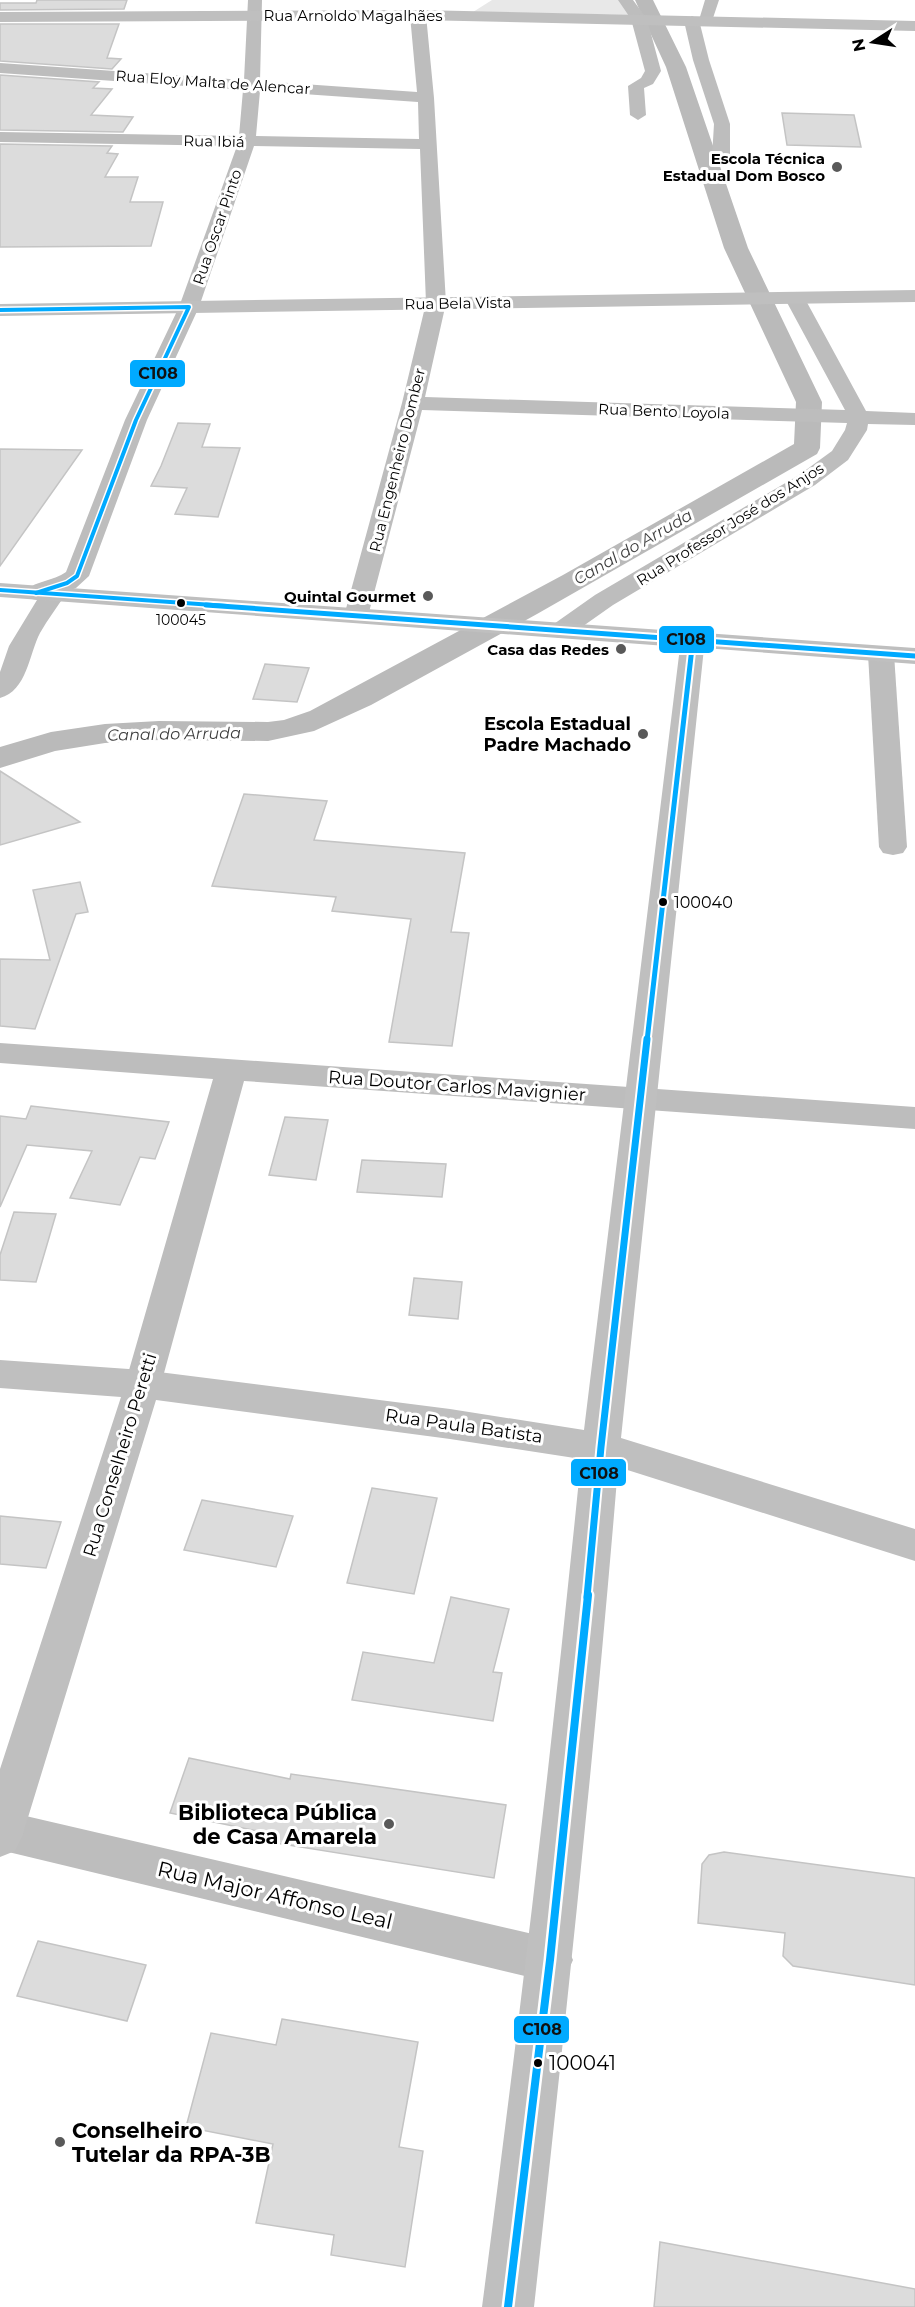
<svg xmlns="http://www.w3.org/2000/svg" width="915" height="2307" font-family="Montserrat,sans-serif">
<rect width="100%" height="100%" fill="#fff"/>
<polygon fill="#e8e8e8" points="492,0 626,0 633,15 473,12"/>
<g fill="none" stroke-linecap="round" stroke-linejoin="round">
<polygon fill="#bababa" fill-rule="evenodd" points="635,0 653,0 686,67 748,248 822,402 820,448 817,454 537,614 371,705 314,731 268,741 159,740 105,743 55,751 0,768 0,747 51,732 105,724 159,721 268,722 284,720 310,711 563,575 794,444 796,402 724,248 666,67"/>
</g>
<g fill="#dcdcdc" stroke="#c4c4c4" stroke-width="1.5">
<polygon points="37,0 127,0 124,9 0,10 0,3 36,3"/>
<polygon points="0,24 119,24 107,58 121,59 112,69 0,61"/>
<polygon points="0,75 99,82 93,88 112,89 91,115 133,117 123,132 0,130"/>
<polygon points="782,113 854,115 861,147 787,145"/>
<polygon points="0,144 112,146 107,153 118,154 105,177 138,177 130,202 163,202 151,246 0,247"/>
<polygon points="178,423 210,424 202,447 240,448 218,517 175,514 187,488 151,486 161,466"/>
<polygon points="0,449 82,450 0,566"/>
<polygon points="265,664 309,668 297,702 253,699"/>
<polygon points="0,771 80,822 0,845"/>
<polygon points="244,794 327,801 314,840 465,853 451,932 469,933 452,1046 389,1042 411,919 332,911 336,897 212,886"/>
<polygon points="80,882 88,912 76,914 35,1029 0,1026 0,959 50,960 33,890"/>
<polygon points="31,1106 169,1122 155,1159 140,1157 120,1205 70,1198 92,1151 27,1145 0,1207 0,1116 26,1119"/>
<polygon points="285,1117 328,1120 316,1180 269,1175"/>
<polygon points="362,1160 446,1164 442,1197 357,1192"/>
<polygon points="14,1212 56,1214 36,1282 0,1280 0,1255"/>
<polygon points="414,1278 462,1282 458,1319 409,1315"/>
<polygon points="372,1488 437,1498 414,1594 347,1583"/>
<polygon points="202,1500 293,1516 276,1567 184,1550"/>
<polygon points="0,1516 61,1522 46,1568 0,1564"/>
<polygon points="451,1597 509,1609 493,1672 502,1673 493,1721 352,1700 363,1652 434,1663"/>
<polygon points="189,1758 290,1779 291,1774 506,1805 494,1878 269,1842 272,1834 170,1813"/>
<polygon points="724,1852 915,1878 915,1985 793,1966 783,1956 785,1933 698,1923 702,1864 709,1855"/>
<polygon points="38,1941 146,1965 127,2021 17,1996"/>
<polygon points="282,2019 418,2042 399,2147 423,2151 405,2267 331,2255 334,2235 256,2223 273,2144 186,2127 211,2033 276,2045"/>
<polygon points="660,2242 915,2289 915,2307 654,2307"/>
</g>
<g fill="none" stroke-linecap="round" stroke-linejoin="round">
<g fill="#bdbdbd" fill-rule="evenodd">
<path d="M248 0H262L260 81 417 92 410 15 418 10 426 15 434 98 446 303 425 397 845 410 784 297 787 293H801L804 297 866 411 915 413V425L868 424 867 430 848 460 815 485 613 605 569 636 560 638 551 636 548 631 551 626 595 595 799 475 832 451 845 430 847 423 422 410 368 616 365 621 356 623 347 621 344 616 402 403 426 303 420 149 254 146 199 307 147 420 89 576 76 588 65 592 66 594C57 607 48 619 40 633 29 654 27 691 0 698V672L9 646 37 600 27 598 24 593C32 581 54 581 66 572L125 420 179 307 237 146 0 142V132L239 136 243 90 0 73V63L244 80ZM260 91 418 102 419 139 256 136Z"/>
<polygon points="618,0 633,0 647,19 661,71 653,84 644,88 646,115 638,120 630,115 628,86 641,78 645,71 631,19"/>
<polygon points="705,0 719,0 711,24 700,24 709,60 730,124 730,157 727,161 715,161 712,157 714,124 693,60 684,21 692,16 699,20"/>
<polygon points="881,646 890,649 894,654 907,847 903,853 893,855 883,853 879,847 868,654 872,649"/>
<polygon points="0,1043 915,1107 915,1129 244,1081 161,1384 156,1394 143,1398 130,1394 125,1384 213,1079 0,1063"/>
<polygon points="0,1810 550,1938 566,1945 573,1960 566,1975 550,1982 0,1850"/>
</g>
<g fill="#bfbfbf" fill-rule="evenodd">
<polygon points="418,10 915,21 915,31 418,20 0,22 0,12"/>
<polygon points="915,290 915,302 0,316 0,304"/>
<path d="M0 583 915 648V664L704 648 621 1438 915 1529V1561L618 1467C595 1748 565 2027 534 2307H482C519 2025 553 1742 581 1459L450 1439 156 1400 22 1837 15 1851 0 1857V1769L121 1397 0 1388V1360L143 1370 450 1409 584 1430 680 647 0 597Z"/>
</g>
<g stroke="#fff" stroke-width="7">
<g id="bus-1-far3">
<polyline points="0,310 189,307 136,420 77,576 67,583 36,593"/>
<polyline points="0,590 227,606"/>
</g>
</g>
<g stroke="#fff" stroke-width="9">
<g id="bus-1-far2">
<polyline points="206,605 915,656"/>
<polyline points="647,1041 693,639"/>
</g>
</g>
<g stroke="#fff" stroke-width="11">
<polyline id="bus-1-far1" points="587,1597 601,1447 647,1039"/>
</g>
<g stroke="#fff" stroke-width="13">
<polyline id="bus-1" points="508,2307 550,1960 588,1595"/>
</g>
<use href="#bus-1-far3" stroke="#0af" stroke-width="4"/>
<use href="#bus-1-far2" stroke="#0af" stroke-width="5"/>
<use href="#bus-1-far1" stroke="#0af" stroke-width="7"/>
<use href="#bus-1" stroke="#0af" stroke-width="8"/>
</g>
<g fill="#595959" stroke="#fff" stroke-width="2">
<circle cx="837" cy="167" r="6"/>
<circle cx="428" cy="596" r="6"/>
<circle cx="621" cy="649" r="6"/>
<circle cx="643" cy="734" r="6"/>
<circle cx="389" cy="1824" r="6"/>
<circle cx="60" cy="2142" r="6"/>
</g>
<g fill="#000" stroke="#fff" stroke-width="2">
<circle cx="181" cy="603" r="5"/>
<circle cx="663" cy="902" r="5"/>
<circle cx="538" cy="2063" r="5"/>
</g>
<g text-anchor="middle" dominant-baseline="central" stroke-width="6" stroke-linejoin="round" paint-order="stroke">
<g font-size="14" fill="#000" stroke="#fff">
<text x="181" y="620">100045</text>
</g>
<g font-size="15" fill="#000" stroke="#fff">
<text x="353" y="15">Rua Arnoldo Magalhães</text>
<text transform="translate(213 82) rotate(4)">Rua Eloy Malta de Alencar</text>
<text transform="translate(214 141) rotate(1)">Rua Ibiá</text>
<text transform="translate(217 227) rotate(-71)">Rua Oscar Pinto</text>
<text transform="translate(458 303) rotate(-1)">Rua Bela Vista</text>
<text transform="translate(664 411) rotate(2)">Rua Bento Loyola</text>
<text transform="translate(397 460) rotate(-76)">Rua Engenheiro Domber</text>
<text transform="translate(730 524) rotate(-32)">Rua Professor José dos Anjos</text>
</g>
<g font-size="15" font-weight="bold" fill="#000" stroke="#fff" text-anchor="end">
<text x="825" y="158">Escola Técnica<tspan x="825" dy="17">Estadual Dom Bosco</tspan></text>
<text x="416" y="596">Quintal Gourmet</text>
<text x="609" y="649">Casa das Redes</text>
</g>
<g font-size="16" font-style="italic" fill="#3e3e3e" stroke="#fff">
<text transform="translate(633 547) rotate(-30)">Canal do Arruda</text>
<text transform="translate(174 734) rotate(-1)">Canal do Arruda</text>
</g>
<g font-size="16" fill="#000" stroke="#fff" text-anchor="start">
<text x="674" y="902">100040</text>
</g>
<g font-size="18" font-weight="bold" fill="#000" stroke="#fff" text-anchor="end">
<text x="631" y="724">Escola Estadual<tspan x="631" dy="21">Padre Machado</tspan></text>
</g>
<g font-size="18" fill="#000" stroke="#fff">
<text transform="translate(457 1086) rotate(4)">Rua Doutor Carlos Mavignier</text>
<text transform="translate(464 1426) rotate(8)">Rua Paula Batista</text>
<text transform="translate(120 1455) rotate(-73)">Rua Conselheiro Peretti</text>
</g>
<g font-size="20" fill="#000" stroke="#fff" text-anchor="start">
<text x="549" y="2063">100041</text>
</g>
<g font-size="21" font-weight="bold" fill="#000" stroke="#fff" text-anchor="end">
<text x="377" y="1812">Biblioteca Pública<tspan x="377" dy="24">de Casa Amarela</tspan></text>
<text x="72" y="2130" text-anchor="start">Conselheiro<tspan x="72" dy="24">Tutelar da RPA-3B</tspan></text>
</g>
<g font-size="21" fill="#000" stroke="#fff">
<text transform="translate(275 1895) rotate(13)">Rua Major Affonso Leal</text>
</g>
</g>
<g stroke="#fff" stroke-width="2">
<rect x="129" y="359" width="57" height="29" rx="6" fill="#0af"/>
<rect x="658" y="625" width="57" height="29" rx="6" fill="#0af"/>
<rect x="570" y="1458" width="57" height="29" rx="6" fill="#0af"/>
<rect x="513" y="2015" width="57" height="29" rx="6" fill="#0af"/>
</g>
<g font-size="16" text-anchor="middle" font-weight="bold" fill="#111">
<text x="158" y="379">C108</text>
<text x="686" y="645">C108</text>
<text x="599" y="1479">C108</text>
<text x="542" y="2035">C108</text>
</g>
<g transform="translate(873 42) rotate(258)" stroke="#ffffff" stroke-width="4.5" paint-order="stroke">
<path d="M0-4.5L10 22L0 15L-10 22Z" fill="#000000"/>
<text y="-9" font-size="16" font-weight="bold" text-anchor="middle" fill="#000000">N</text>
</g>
</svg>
